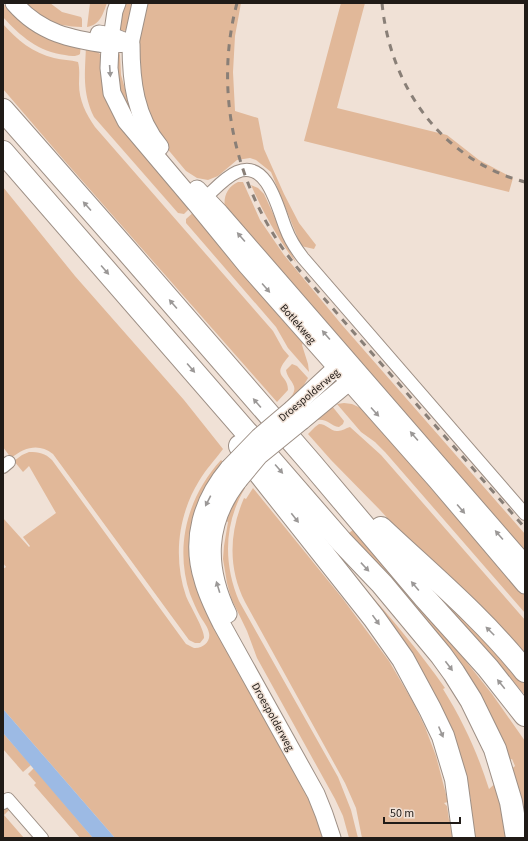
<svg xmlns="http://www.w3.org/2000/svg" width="528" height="841" font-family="'Source Sans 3',sans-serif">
<rect width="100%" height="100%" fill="#f0e1d6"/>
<g fill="#e1b899">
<path d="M23 3H50L62 12 81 17 82 19V27C53 26 45 20 23 3Z"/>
<path d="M90 3H107C103 14 100 25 87 27Z"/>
<polygon points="123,3 135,3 128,29 124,31 120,30 117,26"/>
<polygon points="144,3 241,3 235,36 233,72 235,111 258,118 264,149 284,194 299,223 316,245 314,249 301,246 271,172 256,160 250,158 237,160 218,176 208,180 197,178 186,171 155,134 148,120 134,47"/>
<polygon points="341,3 365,3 337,108 447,135 479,160 513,178 509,192 304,141"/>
<path d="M3 4 12 11 81 44 80 54C76 57 70 56 65 55 39 52 20 36 3 17Z"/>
<path d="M3 24C17 40 33 53 54 58 62 60 71 60 78 62 80 69 79 77 79 84 79 100 86 114 95 127L273 331 283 349 289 356C270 378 288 373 288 390L277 402 63 159 3 89Z"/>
<path d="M86 46 95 50 100 54 103 60 107 86 192 206 184 214 178 213 94 117C82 92 85 73 86 46Z"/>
<polygon points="119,53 120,55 121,75 130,106 134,118 119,100 114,55"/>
<path d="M238 182H243L260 220 284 255 342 325 525 534V558L225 209C223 197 227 187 238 182Z"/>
<path d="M251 185 258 188 264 194 296 263C278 239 263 213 251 185Z"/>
<path d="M3 187 75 276 184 400 223 449C215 460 206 469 199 481 178 515 173 558 186 596 190 606 205 630 204 638L200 643H195L189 640 53 454C39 443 25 447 11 458L3 447Z"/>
<polygon points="196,210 207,223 236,266 303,343 302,345 308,364 309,372 288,348 276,327 186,223 186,219"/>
<path d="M292 364 297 366 308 378 301 390 288 404 286 402C304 386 288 383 286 370Z"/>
<polygon points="344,403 352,404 365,410 525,589 525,613 385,452 375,442 361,432 337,404"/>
<path d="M332 406 344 421 343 424 339 427C330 426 328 418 316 420Z"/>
<path d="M319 424C327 424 331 432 338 431 342 431 346 428 350 427L381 455 525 620V658L413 546 380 510 331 460 308 434 315 427Z"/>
<path d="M29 452C39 452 45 453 52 460L186 644C189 645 191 647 194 648 203 649 211 641 209 633 208 627 203 621 200 616 196 609 193 601 190 594 174 546 188 496 221 460L225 464C217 477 202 495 196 508 186 533 189 560 196 585L313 805 324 838H115L3 709V569L6 567 3 563V518L29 547 30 546 23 537 56 513 29 466 23 472 14 461 22 455Z"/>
<path d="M243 486 245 488C224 523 223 563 239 601L338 777 351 810 358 838H349L343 816 335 799 257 658 247 631 231 598 227 583 223 559 224 546 228 522 226 521 233 503Z"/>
<path d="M253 488 343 599 389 661 413 702 425 727 436 756 448 802 444 803 447 806 449 820 471 800 469 792 358 588 362 585C391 618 419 651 445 688L443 689C463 721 478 754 489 789L515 766 512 759 509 760 435 632 349 533 354 529 466 654 465 660 492 694 525 741V838H362L356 808 345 783 245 602C228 568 229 533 244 498L246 499Z"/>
<polygon points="425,580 525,678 525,695"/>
<polygon points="3,733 31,765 23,772 3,749"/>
<polygon points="34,768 93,838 80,838 34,785 36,783 28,774"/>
<polygon points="3,808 10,809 4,815 24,838 3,838"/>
</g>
<polygon fill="#9cbae4" points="3,709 115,838 93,838 86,830 3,733"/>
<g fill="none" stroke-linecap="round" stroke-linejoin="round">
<g stroke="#9d8f85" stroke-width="14">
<g id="minor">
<path d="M199 203C211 194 223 178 237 172 268 159 278 210 286 229 290 240 296 249 303 258L525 514"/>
<polyline points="3,467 9,462"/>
<polyline points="3,803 8,799 42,838"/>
</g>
</g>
<g stroke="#9d8f85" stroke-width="17">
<polyline id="tertiary" points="118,3 115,11 110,45 131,44 140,3"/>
</g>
<g stroke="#9d8f85" stroke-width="19">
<g id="secondary">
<path d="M14 3C41 34 71 39 110 45L109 68 112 93 126 121 197 205 246 265 436 480 525 585"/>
<path d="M99 34 111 36 131 44C131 81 135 117 160 147"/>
<polyline points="197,189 220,213 525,564"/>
<polyline points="292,409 336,368 348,365"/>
<polyline points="302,421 349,382 351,371"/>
<path d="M229 468C202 500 190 539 203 580 207 595 214 609 221 623L316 794 324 814 332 838"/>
<path d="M228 614C205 566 206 522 239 480"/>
</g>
</g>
<g stroke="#9d8f85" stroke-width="24">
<g id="motorway">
<polyline points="3,110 127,251 311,463 425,598 488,668 525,715"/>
<polyline points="3,152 341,541 382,584 441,655 454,673 471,700 495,749 511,802 517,838"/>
<polyline points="240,446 245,455 374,618 403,659 430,709 443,736 456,779 464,838"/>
<path d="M381 528C430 574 483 618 525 671"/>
</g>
</g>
<use href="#minor" stroke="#fff" stroke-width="12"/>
<use href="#tertiary" stroke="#fff" stroke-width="15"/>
<use href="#secondary" stroke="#fff" stroke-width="17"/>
<use href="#motorway" stroke="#fff" stroke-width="22"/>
<g stroke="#897f77" stroke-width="3" stroke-dasharray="7 7" stroke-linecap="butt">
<path d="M237 3C212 97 238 197 300 271L525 528"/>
<path d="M382 3C390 87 442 160 525 182"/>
</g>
<g stroke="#9d8f85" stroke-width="19" stroke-linecap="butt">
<g id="secondary-bridge">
<polyline points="229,468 259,437 292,409"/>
<polyline points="239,480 259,456 302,421"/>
</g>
</g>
<use href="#secondary-bridge" stroke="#fff" stroke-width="17"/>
</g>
<defs><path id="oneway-solid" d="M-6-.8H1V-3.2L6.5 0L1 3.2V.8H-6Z"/></defs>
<g fill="#9b9897">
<use href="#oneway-solid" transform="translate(110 71) rotate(86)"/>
<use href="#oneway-solid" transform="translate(87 206) rotate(-132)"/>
<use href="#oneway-solid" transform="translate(241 237) rotate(-131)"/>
<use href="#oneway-solid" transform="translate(105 270) rotate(49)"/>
<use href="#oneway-solid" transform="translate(266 288) rotate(49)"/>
<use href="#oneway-solid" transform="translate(173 304) rotate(-131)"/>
<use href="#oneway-solid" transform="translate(326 335) rotate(-131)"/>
<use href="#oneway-solid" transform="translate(191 368) rotate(49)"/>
<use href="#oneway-solid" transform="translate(257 403) rotate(-131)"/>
<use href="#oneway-solid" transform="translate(375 412) rotate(48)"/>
<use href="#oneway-solid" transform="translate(414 436) rotate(-131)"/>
<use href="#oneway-solid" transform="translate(279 469) rotate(49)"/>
<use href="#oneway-solid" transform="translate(208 501) rotate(117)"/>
<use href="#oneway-solid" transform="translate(461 509) rotate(49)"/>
<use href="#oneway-solid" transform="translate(295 518) rotate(52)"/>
<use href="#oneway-solid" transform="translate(499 535) rotate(-131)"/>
<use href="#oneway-solid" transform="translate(365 567) rotate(47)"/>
<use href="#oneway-solid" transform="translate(415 586) rotate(-130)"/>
<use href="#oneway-solid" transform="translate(218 587) rotate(-107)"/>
<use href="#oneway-solid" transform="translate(376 620) rotate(54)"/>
<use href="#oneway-solid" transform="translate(490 631) rotate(-135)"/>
<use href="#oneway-solid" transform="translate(449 666) rotate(53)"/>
<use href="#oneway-solid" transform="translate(501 684) rotate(-129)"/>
<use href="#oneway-solid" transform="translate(441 732) rotate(67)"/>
</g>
<g text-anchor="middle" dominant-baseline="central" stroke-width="3" stroke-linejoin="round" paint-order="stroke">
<g font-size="11" fill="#201b17" stroke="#f0e1d6">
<text transform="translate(298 324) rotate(49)">Botlekweg</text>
<text transform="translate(309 395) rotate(-40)">Droespolderweg</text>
<text transform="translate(273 717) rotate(61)">Droespolderweg</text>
</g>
</g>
<rect width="528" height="841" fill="none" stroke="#201b17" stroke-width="8"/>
<path d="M384 817v6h76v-6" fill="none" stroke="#201b17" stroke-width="2"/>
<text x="390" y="817" font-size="12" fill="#201b17" stroke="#f0e1d6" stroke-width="3" paint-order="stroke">50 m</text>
</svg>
